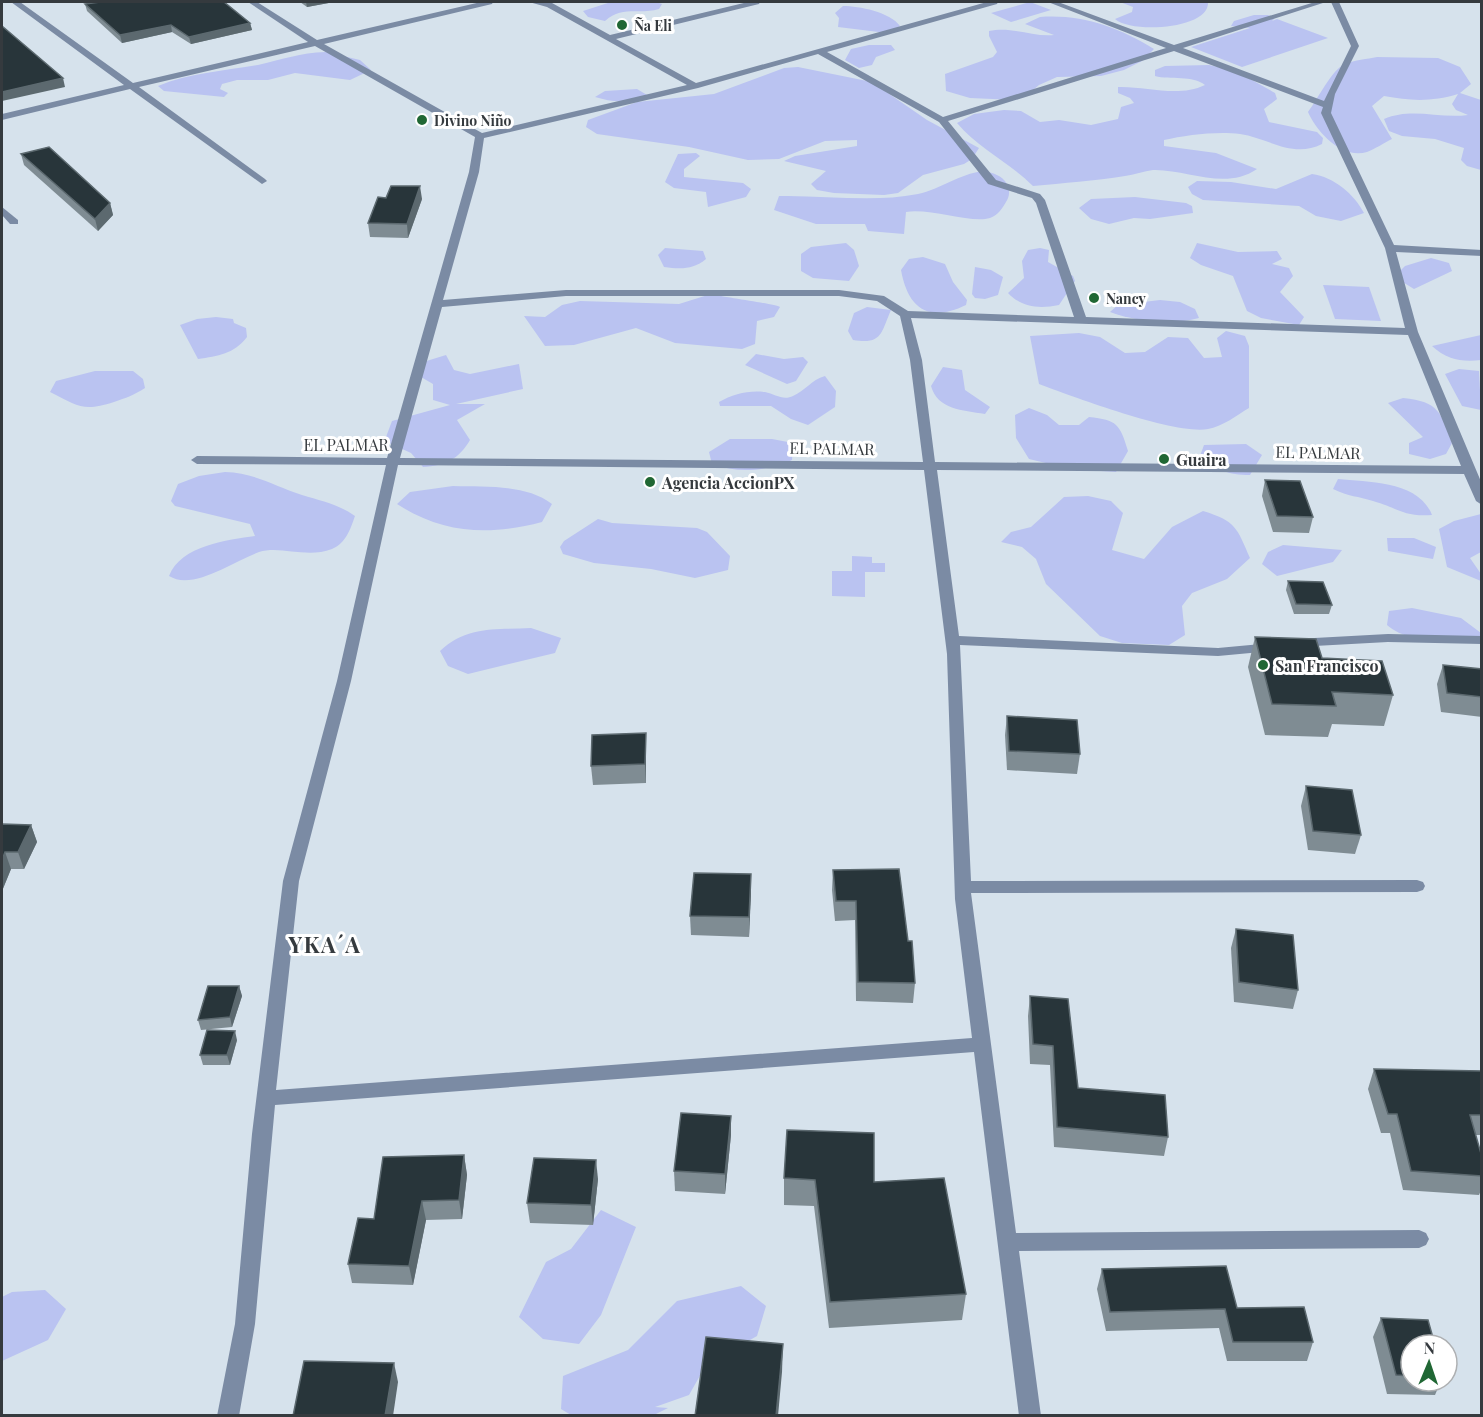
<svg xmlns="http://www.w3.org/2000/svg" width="1483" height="1417" font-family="'Playfair Display',serif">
<rect width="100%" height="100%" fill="#d6e2ec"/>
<g fill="#bac3f1">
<path d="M611 2H656L662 4 659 9C639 15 622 5 605 21L588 17 583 11Z"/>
<polygon points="1030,2 1051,10 1011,22 991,13"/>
<path d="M1120 2H1208C1210 29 1132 34 1115 19L1132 12 1133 7Z"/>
<path d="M843 6C859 6 890 12 900 26L887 33 838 27 839 18 835 13Z"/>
<polygon points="1254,15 1268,15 1275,18 1272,21 1277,19 1328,38 1242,67 1191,47 1250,28 1231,26 1234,21"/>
<path d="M1040 17C1082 14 1118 27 1154 49L1142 61 1124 70 1101 76 1057 77 1039 85 1026 96 1015 100 970 98 946 91 945 74 993 57 997 52 989 36V31C1012 26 1032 37 1054 35L1025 24Z"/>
<polygon points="869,45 891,45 895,50 876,57 872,65 859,68 845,60 851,49"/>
<path d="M326 52 360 60 371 70 350 80 295 73 268 80H237L222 84 220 89 228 93 224 97 164 91 158 86C190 73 224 71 258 65 284 59 299 53 326 52Z"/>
<path d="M1377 57 1438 58 1460 67 1471 84 1460 93 1481 100V170L1467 166 1461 160 1464 148 1435 139 1402 136 1389 131 1384 119C1412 107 1439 119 1468 115L1456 110 1452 104 1458 94C1432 102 1410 101 1384 96L1372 106 1392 139C1384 143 1375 149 1367 152 1342 160 1316 131 1308 112 1318 99 1332 69 1345 64 1355 60 1367 59 1377 57Z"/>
<path d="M1209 65 1236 71 1275 93 1277 99 1264 109 1269 122 1317 132 1323 138 1322 144C1293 159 1268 138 1240 134 1217 131 1186 135 1164 140V146L1216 153 1257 169C1225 191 1187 169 1153 170 1144 171 1134 175 1125 176 1095 181 1063 183 1033 186 1009 162 979 149 957 123L974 114 1004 110 1021 111 1040 122 1059 120 1091 125 1118 119 1121 107 1134 103 1130 98 1118 93V87C1146 86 1178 98 1205 85 1193 75 1170 80 1155 76V70L1165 66Z"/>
<polygon points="798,67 872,82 927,120 979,148 972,159 964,164 923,175 898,193 884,195 834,193 817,190 811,184 826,171 784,161 795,156 857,146 857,140 825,141 779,159 748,160 689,147 597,134 586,127 588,120 637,102 714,94 784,68"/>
<path d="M637 89 647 95C628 103 615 103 595 97L605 91Z"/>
<polygon points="696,153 700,156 684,169 684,177 743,183 751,189 746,197 708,207 706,192 674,188 665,182 678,154"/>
<path d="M983 171C993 173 1002 175 1007 184 1010 190 1010 196 1006 202 1002 209 998 215 990 218 972 224 931 208 906 212L904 234 868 231 865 224H816L774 210 779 196C825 195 872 203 918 194 941 189 959 174 983 171Z"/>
<path d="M1312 174C1334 177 1354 194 1364 213L1341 221 1316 216 1299 206 1203 200 1192 194 1188 187 1197 181 1231 182 1276 189Z"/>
<polygon points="1135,197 1186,203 1192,206 1193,213 1150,219 1134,218 1109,224 1091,219 1079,208 1091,199"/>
<polygon points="846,243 854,250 859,266 849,281 813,278 801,271 801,254 811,247"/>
<polygon points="1197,243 1238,252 1277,251 1282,259 1272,264 1289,268 1293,276 1280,292 1304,317 1299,325 1261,318 1247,311 1233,276 1201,265 1190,258"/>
<path d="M665 248 703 251 706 259C693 270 680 269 664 267L658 255Z"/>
<path d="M1040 248 1049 250 1048 262 1073 276 1075 281 1059 305C1040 309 1022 308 1008 293L1024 278 1022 261 1028 250Z"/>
<path d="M923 257 945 264 953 282 967 300 966 305C929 323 908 309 901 270L909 259Z"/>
<polygon points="1431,258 1449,263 1452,271 1414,289 1401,281 1399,272 1405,266"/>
<polygon points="975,267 991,270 1003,277 998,295 985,299 975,298 972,294"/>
<polygon points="1323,285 1369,287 1381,321 1335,319"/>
<path d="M711 294C723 297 775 304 780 307L774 317 757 321 755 344 742 349 675 343 636 328 574 345 545 346 524 316 545 317 562 305 580 301 679 304Z"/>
<path d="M1160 300 1180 302 1195 309 1199 318C1172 325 1137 322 1110 312L1118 305Z"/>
<path d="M867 307 891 310C881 333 882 345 853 340L848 331 854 313Z"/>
<path d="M216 317 233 319 234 323 246 328 247 337C234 354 218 356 198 359L180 325 197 319Z"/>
<path d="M1226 331 1245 336 1249 346V408C1237 415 1222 427 1208 429 1175 435 1074 397 1039 384L1030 336 1079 333 1100 337 1125 353 1145 352 1168 337 1188 338 1204 358 1222 357 1217 338Z"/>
<path d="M1481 335V360C1462 362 1447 360 1432 346Z"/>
<polygon points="756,354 784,359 803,357 808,362 796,381 787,384 745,365"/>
<path d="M446 355 454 370 470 374 519 364 523 389 456 404H485L457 420 470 440C459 459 445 466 423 467L411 453 389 443 386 437 392 421 450 405 433 400V384L414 373 420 363Z"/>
<path d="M943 367 962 370 965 390 990 407 985 414C962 410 938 410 931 386Z"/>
<polygon points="1459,369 1479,371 1481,410 1462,406 1445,374"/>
<path d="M95 371H133L143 379 145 388C134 395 126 398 114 402 83 412 78 406 50 392L56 381Z"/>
<path d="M825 376 836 391 835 407 808 425 791 419 771 406H720L719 402C733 394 749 390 765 392 775 394 783 401 793 396 805 391 811 380 825 376Z"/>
<path d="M1403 398C1440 402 1440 412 1452 443L1446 454 1430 459 1409 454V443L1423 437 1388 403Z"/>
<path d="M1029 408 1047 415 1059 425H1079L1089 417C1117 420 1120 424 1128 451L1116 472 1071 469 1029 459 1016 438 1015 415Z"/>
<path d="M730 439H772L793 443 792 460C766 471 739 474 712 464L709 452Z"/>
<path d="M1246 444 1262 455 1250 475C1228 475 1216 470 1200 456L1204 445Z"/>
<path d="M225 472C255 473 274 486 302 495 321 501 338 504 355 516 350 530 346 543 332 549 306 559 281 545 259 552 234 561 193 591 169 576 181 545 228 540 255 536L250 524 175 506 171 501 178 484 199 476Z"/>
<path d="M1338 479C1369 482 1419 481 1432 515 1403 517 1398 508 1373 501 1358 496 1349 497 1333 489Z"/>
<path d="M453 486C485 487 526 484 552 504L542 522C490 536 443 534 397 504L410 492Z"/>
<path d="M1088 496 1111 501 1123 513 1112 550 1144 559 1172 527 1203 511C1236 521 1237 528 1250 558L1227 579 1192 593 1182 606 1185 635 1169 645 1122 643 1100 636 1046 584 1036 559 1022 547 1001 542 1011 532 1031 527 1064 497Z"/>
<polygon points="1481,514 1481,552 1470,558 1481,574 1481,581 1447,567 1439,529 1454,521"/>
<polygon points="598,519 612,523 697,528 707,532 730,556 728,570 695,578 651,569 594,563 563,554 560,547 564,541"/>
<polygon points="1387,538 1414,538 1436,547 1433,559 1388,551"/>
<polygon points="1283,545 1342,550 1333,562 1277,576 1262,564 1268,552"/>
<polygon points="852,556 872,557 872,563 885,563 885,572 865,572 865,597 832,596 832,571 852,571"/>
<path d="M1412 608 1461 618 1481 633V639C1452 639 1411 646 1387 625L1389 611Z"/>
<path d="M531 628 561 638 555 653 468 674 448 666 440 651C467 625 497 630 531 628Z"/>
<polygon points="601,1210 636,1227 601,1315 579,1344 543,1339 519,1317 546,1262 571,1249"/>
<polygon points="741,1286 766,1306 757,1336 706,1365 689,1395 655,1407 668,1408 652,1416 571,1415 561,1409 563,1376 628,1350 677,1301"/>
<polygon points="45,1290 66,1309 48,1340 2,1361 2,1297 12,1292"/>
</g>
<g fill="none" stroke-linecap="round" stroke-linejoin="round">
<g fill="#7b8ba4" fill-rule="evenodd">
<path d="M11 2H20L133 83 308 42 248 2H257L317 40 481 2H493L492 4 324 44 482 133 687 85 547 7 529 2 552 3 610 35 748 2H760L759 4 616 39 696 83 987 2H998L997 4 827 52 943 117 1166 48 1048 2H1058L1174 45 1315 2H1326L1183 48 1324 101 1351 46 1331 2H1339L1359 46 1335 94 1331 113 1394 245 1482 250V256L1396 252 1418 332 1482 484V505L1476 501 1464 474 937 470 959 636 1218 648 1272 643 1279 647 1272 651 1218 656 960 645 971 881 1417 880 1423 882 1425 886 1423 890 1417 892 971 893 1016 1233 1419 1230 1426 1233 1429 1239 1426 1245 1419 1248 1019 1251 1041 1416H1019L974 1052 275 1105 255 1324 239 1416H217L235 1324 252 1134 283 881 337 681 386 465 197 464 191 460 197 456 387 458 469 172 475 137 315 46 139 87 265 179 267 181 262 184 130 89 2 120V114L124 85ZM1174 51 1323 107 1321 113 1385 248 1405 328 1086 317 1045 200 1040 194 996 180 948 121ZM818 54 939 122 988 184 1032 198 1036 203 1074 317 908 311 884 296 839 290H566L443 300 479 172 484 138 698 88ZM566 296H839L877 301 900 316 910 360 923 462 400 458 442 307ZM911 318 1408 335 1461 466 935 462 922 360ZM398 465 924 470 947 654 955 899 972 1038 276 1090 299 881 351 681Z"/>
<polygon points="2,207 18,220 18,224 10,224 2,215"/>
<polygon points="1388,634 1482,636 1482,644 1388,642 1296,647 1289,643 1296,639"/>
</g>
</g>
<g fill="#7f8c93">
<polygon points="300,2 334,2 307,7"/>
<polygon points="85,4 250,23 252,30 191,44 172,32 122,43 87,11"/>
<polygon points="21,154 110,203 113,215 98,231 24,165"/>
<polygon points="422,199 408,238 370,237 368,223"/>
<polygon points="1265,480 1313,517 1309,533 1273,532 1262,496"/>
<polygon points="1288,581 1332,605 1329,614 1294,614 1286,590"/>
<polygon points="1255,637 1322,658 1393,695 1384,726 1332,724 1328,737 1265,735 1248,667"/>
<polygon points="1443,665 1482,669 1482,717 1441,712 1437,684"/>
<polygon points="1007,716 1080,754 1077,774 1007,770 1005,735"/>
<polygon points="646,733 646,783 593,785 591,766"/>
<polygon points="1306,786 1361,835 1355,854 1308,850 1301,806"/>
<polygon points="2,824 31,825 37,842 24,869 11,869 2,891"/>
<polygon points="833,870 908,941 915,983 913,1003 856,1001 855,920 835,921 832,890"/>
<polygon points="751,874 749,937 691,935 690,916"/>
<polygon points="1236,929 1298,990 1293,1009 1234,1002 1231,948"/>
<polygon points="239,986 242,996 232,1027 201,1030 198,1020"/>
<polygon points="1030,996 1078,1088 1168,1137 1164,1156 1054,1147 1050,1065 1030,1064 1028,1016"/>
<polygon points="237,1040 230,1065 203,1065 200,1055"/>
<polygon points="1374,1069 1482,1071 1482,1135 1475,1135 1482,1157 1482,1188 1479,1195 1403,1190 1390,1133 1381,1133 1368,1089"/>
<polygon points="731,1116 731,1135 725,1194 675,1191 674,1171"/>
<polygon points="464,1155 467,1175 462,1219 426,1220 413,1285 352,1283 348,1264 374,1219"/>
<polygon points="784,1178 874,1182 966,1294 962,1320 829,1328 814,1206 784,1205"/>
<polygon points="598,1179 593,1225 530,1223 527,1203"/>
<polygon points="1102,1269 1237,1308 1313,1342 1307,1361 1227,1361 1219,1328 1106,1331 1097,1289"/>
<polygon points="1381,1318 1411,1345 1411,1381 1441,1381 1435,1395 1387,1394 1373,1337"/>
</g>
<g fill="#5c696f">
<polygon points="306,2 334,2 307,7"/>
<polygon points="250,23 252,30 191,44 189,37"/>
<polygon points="171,25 172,32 122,43 120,35"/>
<polygon points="63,78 65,87 2,101 2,92"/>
<polygon points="420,186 422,199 408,238 407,224"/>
<polygon points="110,203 113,215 98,231 95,219"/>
<polygon points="646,733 646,783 645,764"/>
<polygon points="31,825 37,842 24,869 18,852"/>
<polygon points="5,852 11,869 2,891 2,860"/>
<polygon points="751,874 751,894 749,937 749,917"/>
<polygon points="239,986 242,996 232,1027 230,1017"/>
<polygon points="235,1031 237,1040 230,1065 227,1055"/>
<polygon points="731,1116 731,1135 725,1194 725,1174"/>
<polygon points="464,1155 467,1175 462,1219 459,1200"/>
<polygon points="596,1160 598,1179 593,1225 591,1205"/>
<polygon points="422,1201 426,1220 413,1285 409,1266"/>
<polygon points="783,1344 782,1372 778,1416 776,1416"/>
<polygon points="394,1363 398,1382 393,1416 385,1416"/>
</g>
<g fill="#28353a" stroke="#5c696f" stroke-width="1.5">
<polygon points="100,2 224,2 250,23 189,37 171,25 120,35 85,4"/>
<polygon points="2,26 63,78 2,92"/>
<polygon points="49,147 110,203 95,219 21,154"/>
<polygon points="391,186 420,186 407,224 368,223 378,197 386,198"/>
<polygon points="1265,480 1300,481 1313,517 1277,516"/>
<polygon points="1288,581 1323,582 1332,605 1296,604"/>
<polygon points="1255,637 1316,639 1322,658 1382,661 1393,695 1332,692 1336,706 1272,704"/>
<polygon points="1443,665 1482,669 1482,697 1447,693"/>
<polygon points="1007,716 1077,720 1080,754 1009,751"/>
<polygon points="646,733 645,764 591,766 592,735"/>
<polygon points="1306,786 1352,790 1361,835 1313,831"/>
<polygon points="2,824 31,825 18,852 5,852 2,860"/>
<polygon points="899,869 908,941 912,941 915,983 858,982 856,901 836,901 833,870"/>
<polygon points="694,873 751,874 749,917 690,916"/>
<polygon points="1236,929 1293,935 1298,990 1239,982"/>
<polygon points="208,986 239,986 230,1017 198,1020"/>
<polygon points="1030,996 1068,999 1078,1088 1165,1095 1168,1137 1057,1127 1053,1046 1033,1044"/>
<polygon points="207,1030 235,1031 227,1055 200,1055"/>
<polygon points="1374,1069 1482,1071 1482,1115 1470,1115 1482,1157 1482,1176 1411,1171 1397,1114 1388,1114"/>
<polygon points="681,1113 731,1116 725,1174 674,1171"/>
<polygon points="787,1130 874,1133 874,1182 944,1178 966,1294 830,1302 815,1180 784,1178"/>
<polygon points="464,1155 459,1200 422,1201 409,1266 348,1264 358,1218 374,1219 383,1157"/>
<polygon points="534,1158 596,1160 591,1205 527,1203"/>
<polygon points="1226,1266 1237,1308 1304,1307 1313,1342 1233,1342 1225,1309 1110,1312 1102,1269"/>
<polygon points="1381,1318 1428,1320 1435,1345 1411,1345 1411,1376 1396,1375"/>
<polygon points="706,1337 783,1344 776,1416 695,1416"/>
<polygon points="304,1361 394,1363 385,1416 293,1416"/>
</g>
<g fill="#206734" stroke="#fff" stroke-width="2">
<circle cx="622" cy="25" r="6"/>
<circle cx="422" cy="120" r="6"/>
<circle cx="1094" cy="298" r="6"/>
<circle cx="1164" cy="459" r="6"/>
<circle cx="650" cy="482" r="6"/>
<circle cx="1263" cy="665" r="6"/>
</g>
<g text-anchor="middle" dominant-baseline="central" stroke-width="6" stroke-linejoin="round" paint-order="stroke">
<g font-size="14" font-weight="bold" fill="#353a3e" stroke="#fff" text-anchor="start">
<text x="634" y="25">Ña Eli</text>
<text x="434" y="120">Divino Niño</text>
<text x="1106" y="298">Nancy</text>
</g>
<g font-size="16" fill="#353a3e" stroke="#fff">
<text x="346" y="444">EL PALMAR</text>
<text transform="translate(832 448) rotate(1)">EL PALMAR</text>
<text transform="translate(1318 452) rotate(1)">EL PALMAR</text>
</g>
<g font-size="16" font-weight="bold" fill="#353a3e" stroke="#fff" text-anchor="start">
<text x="1176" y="459">Guaira</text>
<text x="662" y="482">Agencia AccionPX</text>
<text x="1275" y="665">San Francisco</text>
</g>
<g font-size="22" font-weight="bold" letter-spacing="1.5" fill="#353a3e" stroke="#fff">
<text x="325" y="944">YKA´A</text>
</g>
</g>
<rect width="1483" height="1417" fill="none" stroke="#353a3e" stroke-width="6"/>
<g transform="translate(1429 1363) rotate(2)"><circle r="28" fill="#ffffff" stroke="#aeb0b2" stroke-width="1.5"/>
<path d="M0-4.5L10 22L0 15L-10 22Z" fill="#206734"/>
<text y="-9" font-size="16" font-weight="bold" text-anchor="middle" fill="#353a3e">N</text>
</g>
</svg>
